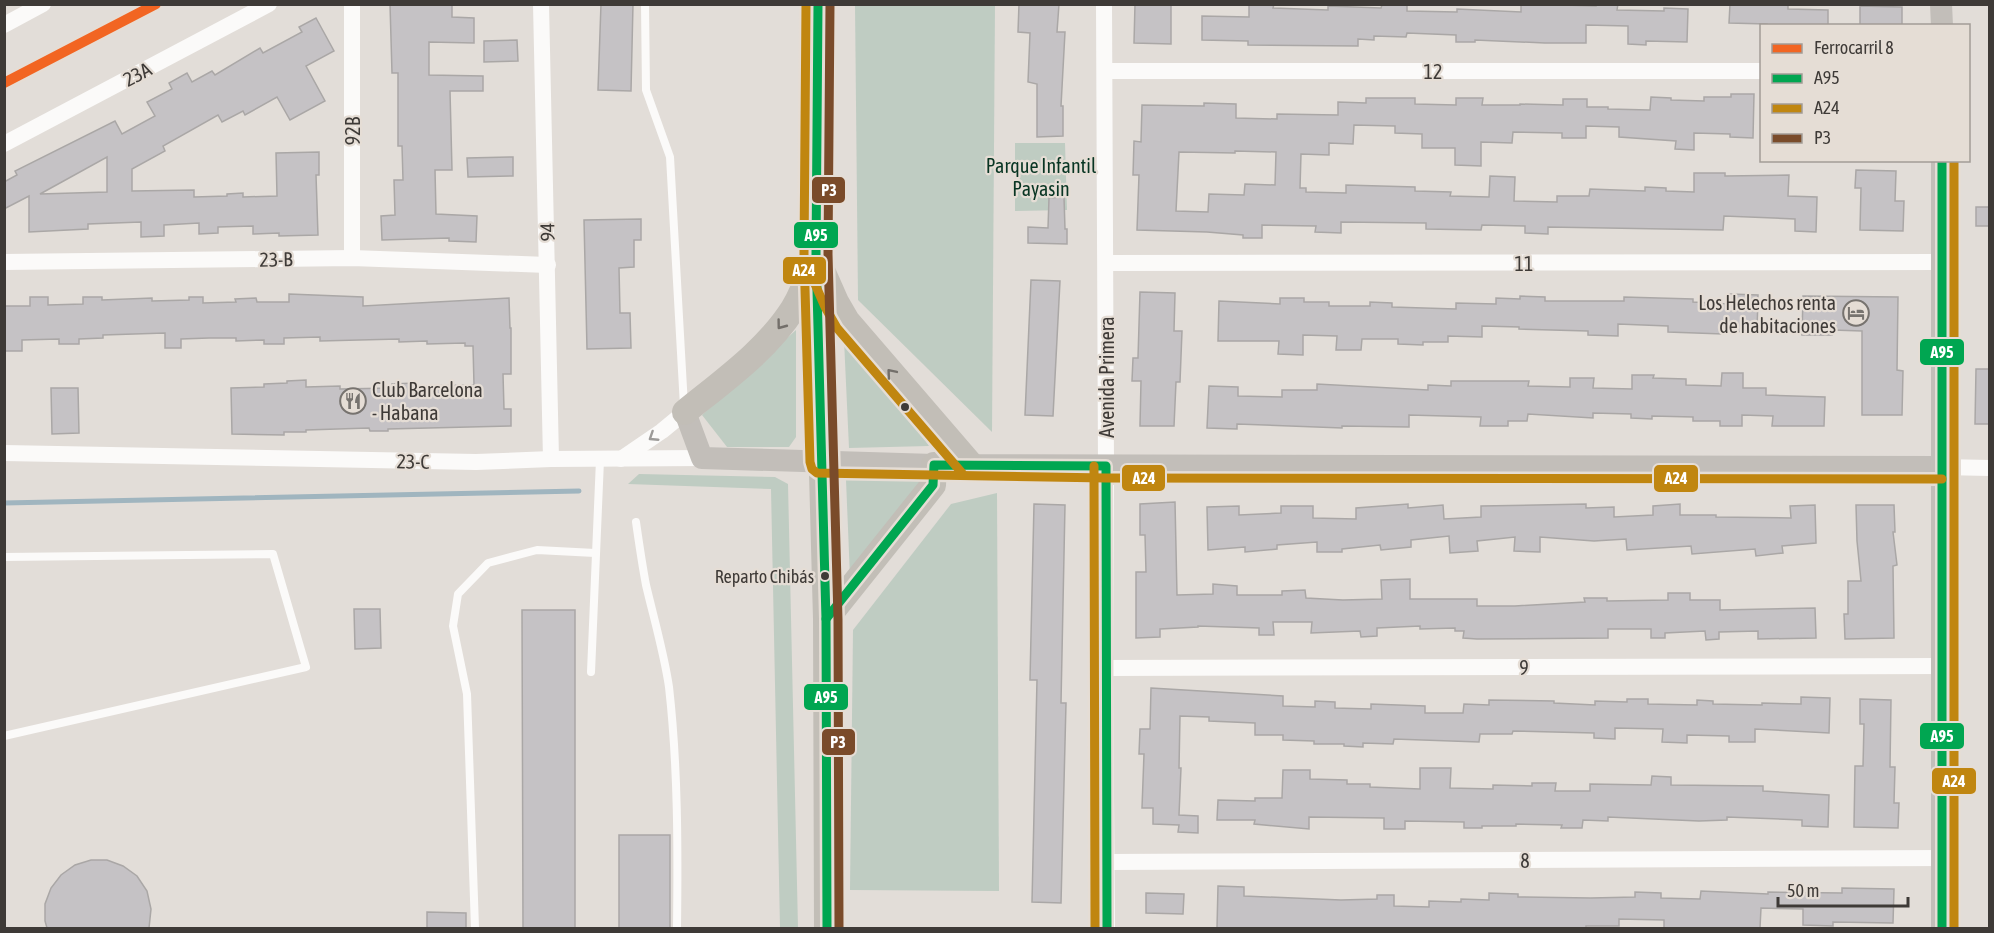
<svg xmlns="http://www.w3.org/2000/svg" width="1994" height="933" font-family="'Asap Condensed',sans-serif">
<rect width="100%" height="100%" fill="#e2ddd8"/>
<g fill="#bfccc2">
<polygon points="855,5 995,5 992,432 858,300"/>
<polygon points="1015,143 1065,143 1067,210 1015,211"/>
<polygon points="796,330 796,437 789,447 727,447 702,415"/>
<path d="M844 340C876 374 905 407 929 446L849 448Z"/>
<polygon points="639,474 775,477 788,484 798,928 780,928 771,489 628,484"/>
<polygon points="907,475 920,477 923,482 850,577 846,480"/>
<polygon points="997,493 999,891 850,890 853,630 951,504"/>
</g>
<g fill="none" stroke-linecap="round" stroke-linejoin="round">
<polyline stroke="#a0b5bf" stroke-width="5" points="4,503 579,491"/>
</g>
<g fill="#c5c2c5" stroke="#aaa7a6" stroke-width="1.5" fill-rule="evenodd">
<polygon points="390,4 452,4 452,17 474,18 474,43 429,42 429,75 483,76 483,91 450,91 452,170 435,170 436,214 477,216 476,242 449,241 449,238 382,240 381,216 395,215 394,180 403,180 402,146 398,146 398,73 392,73"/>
<polygon points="601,4 633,4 631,91 598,90"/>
<polygon points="1019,4 1059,4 1057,32 1065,32 1061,106 1063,106 1063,136 1037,137 1037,84 1028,82 1030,33 1018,32"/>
<polygon points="1135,4 1171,4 1171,44 1134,43"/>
<polygon points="1249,4 1274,4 1273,8 1328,10 1328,6 1381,8 1382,5 1407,5 1407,11 1457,12 1457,9 1521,12 1521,4 1596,6 1596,4 1618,4 1617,10 1664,11 1664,8 1688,9 1687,42 1646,41 1646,45 1628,44 1628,26 1586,25 1586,43 1545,43 1475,40 1475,42 1456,42 1456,35 1407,33 1406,37 1374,36 1374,40 1358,39 1358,46 1248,45 1248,41 1202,40 1202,16 1249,17"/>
<polygon points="1730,4 1788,4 1788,9 1828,10 1828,26 1767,26 1767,24 1729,23"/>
<polygon points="1860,6 1902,7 1902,26 1860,26"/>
<path d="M316 18 334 51 306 66 325 101 290 120 277 97 245 115 243 111 222 122 218 115 163 146 165 151 132 169V191L194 190V197L227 196V194L243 193V197L277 196 276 153 319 152V175H316L318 235 279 236V233L253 234V226L218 227V233L199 234V223L164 225V236L141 237V222L88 224V229L29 232V196L4 209V182L17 175 15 171 115 121 122 134 155 116 147 102 172 89 169 83 187 73 192 82 212 71 215 75 260 48 263 53 302 32 299 27ZM107 157V192L40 194Z"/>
<polygon points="517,40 518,61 484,62 484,41"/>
<path d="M1731 94H1754L1753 138 1730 137V134L1694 133V150L1675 149 1676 141 1619 137V127L1586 126V138H1562V133L1513 132 1512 143 1481 142V166L1455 165V148H1422V134L1395 133V126L1354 125 1353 144 1329 143V155L1301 154 1300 188H1306V192L1346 193V185L1415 187V191L1451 192 1450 196 1489 197 1490 176 1515 177 1514 201 1557 202V196H1589L1590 189 1645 191V187L1666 188V191L1694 192V173H1725V176L1789 175 1788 196 1817 197 1816 232 1795 231V219L1724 216 1723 230 1548 227V234L1525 233V226L1482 225 1481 230 1426 229V223L1341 222V233L1315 232 1316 226 1262 225V238H1243V235L1207 232 1137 230 1139 175H1133L1134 141 1141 142 1142 105 1204 106V103L1236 104V118L1277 119V114L1338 115V102L1366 103V98H1415V104L1456 105V98H1483L1482 105H1520V104L1563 105V99H1587V107H1608V109L1650 110 1651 97 1671 98V100L1704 101V97H1731ZM1235 151 1276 152 1275 185 1245 184 1244 195 1209 194 1208 212 1176 211 1179 152 1235 153Z"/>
<polygon points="513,157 513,176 468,177 467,158"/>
<polygon points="1856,170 1896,171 1895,201 1904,201 1903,231 1860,230 1861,188 1855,188"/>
<polygon points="1064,197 1065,229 1067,229 1067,244 1028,243 1028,227 1048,228 1049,198"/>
<rect x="1976" y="207" width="13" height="19"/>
<polygon points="641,219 641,240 634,240 634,267 619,268 620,313 630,313 631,348 587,349 584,220"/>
<polygon points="1031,280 1060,281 1053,416 1025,415"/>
<polygon points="1140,292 1175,293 1174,331 1182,331 1180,382 1176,382 1174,426 1140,426 1141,381 1132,381 1133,358 1138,358"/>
<polygon points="289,294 363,297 363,306 509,298 510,328 511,328 511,374 503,374 504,409 511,409 511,426 388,429 388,431 370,431 369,428 306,430 306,432 284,432 284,435 232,434 231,388 264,387 264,384 287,383 287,381 306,380 306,387 340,386 340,389 392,388 392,384 415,383 415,386 474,385 473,346 465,346 465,343 427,344 427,341 399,342 399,339 320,341 320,337 284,338 284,344 264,344 264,340 236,341 236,338 209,338 181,339 181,348 165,348 165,333 103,335 103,338 79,339 79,344 59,344 59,339 22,340 22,351 4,351 4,306 30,306 30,297 48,297 48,305 83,304 83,297 102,297 102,300 152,298 152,301 189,300 189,297 203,297 203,303 236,302 235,299 256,298 257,302 289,302"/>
<polygon points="1729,294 1758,295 1757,332 1723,331 1723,334 1668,332 1668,326 1618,324 1618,336 1588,335 1588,331 1519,329 1519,327 1482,326 1482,337 1448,336 1448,342 1423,342 1423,345 1398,344 1398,339 1362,339 1361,350 1336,350 1337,336 1303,335 1303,355 1278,354 1279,341 1218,341 1219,301 1280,304 1280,298 1304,298 1304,302 1329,302 1329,306 1370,306 1370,302 1392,303 1392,307 1456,309 1456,303 1496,304 1496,298 1520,299 1520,296 1545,297 1545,301 1624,301 1624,297 1693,299 1693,302 1728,304"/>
<polygon points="1803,296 1898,297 1897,370 1903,371 1902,415 1862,415 1862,331 1832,330 1832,335 1802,335"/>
<polygon points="1976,369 1989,369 1989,424 1975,424"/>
<polygon points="1722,373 1743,373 1743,388 1766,388 1766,395 1825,397 1824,426 1772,426 1773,416 1742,415 1742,426 1720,426 1720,421 1693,421 1693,417 1652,416 1652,419 1631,418 1631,414 1593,413 1593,418 1528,414 1527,421 1508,421 1508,426 1480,426 1481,417 1409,415 1409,427 1342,426 1342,428 1237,424 1237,429 1207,428 1209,386 1238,387 1238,396 1282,397 1282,390 1317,390 1317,384 1428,390 1428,385 1451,386 1451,381 1529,381 1528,386 1570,387 1570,378 1594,378 1593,388 1632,389 1632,375 1654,375 1653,378 1686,379 1686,385 1721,386"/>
<polygon points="51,388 78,388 79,433 52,434"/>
<polygon points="1175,502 1177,595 1213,594 1213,584 1237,586 1237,595 1282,595 1282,591 1305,590 1306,598 1343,600 1382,599 1381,580 1410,579 1410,599 1477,599 1477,606 1515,606 1585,602 1584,598 1607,598 1607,601 1668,600 1668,593 1690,593 1690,600 1720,600 1720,610 1815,608 1816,638 1758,639 1758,631 1719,632 1719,639 1706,640 1705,631 1665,633 1665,638 1651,638 1651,629 1608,629 1608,638 1477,639 1463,638 1464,631 1455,631 1455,628 1420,629 1420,626 1377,628 1377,636 1361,637 1360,631 1311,633 1312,622 1273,622 1274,635 1259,635 1259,628 1198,626 1198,627 1160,629 1160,637 1136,638 1136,572 1146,572 1145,535 1140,535 1140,504"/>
<polygon points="1034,504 1065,505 1061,703 1066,703 1061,903 1032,902 1037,680 1030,680"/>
<polygon points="1408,504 1408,508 1443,505 1444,519 1481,517 1481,506 1586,504 1586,508 1614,507 1614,517 1653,515 1653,506 1680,504 1680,515 1716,515 1716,517 1791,518 1790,506 1815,505 1816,543 1782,546 1783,553 1756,556 1755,549 1692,554 1691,546 1627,550 1626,539 1594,541 1540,537 1540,552 1514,551 1515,537 1477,541 1478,551 1450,553 1449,536 1411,540 1411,547 1381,550 1380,545 1342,549 1342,552 1317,552 1317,542 1277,545 1277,549 1245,552 1245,547 1208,550 1207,507 1239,506 1239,515 1281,513 1281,506 1313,506 1313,518 1356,519 1356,508"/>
<polygon points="1856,505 1894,505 1895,532 1893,532 1897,565 1893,566 1894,638 1845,639 1844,614 1848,614 1848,581 1861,581 1857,541"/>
<polygon points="354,609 380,609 381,648 355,649"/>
<polygon points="522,610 575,610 575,928 523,928"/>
<polygon points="1151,688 1283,696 1283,706 1315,707 1315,701 1335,702 1335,708 1371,709 1371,704 1425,706 1425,713 1463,713 1464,704 1489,705 1489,700 1554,701 1554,703 1595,705 1595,701 1627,702 1627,699 1648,699 1648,704 1697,705 1697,700 1713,701 1713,704 1762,705 1762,703 1801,704 1801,697 1830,698 1829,733 1755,729 1755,742 1729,742 1729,736 1687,735 1687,743 1662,742 1663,729 1615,728 1615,739 1594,738 1594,733 1513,731 1512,734 1480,734 1479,742 1394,739 1393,744 1363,743 1363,747 1344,746 1344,744 1314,744 1314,741 1283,740 1283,735 1255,735 1255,723 1209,721 1209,717 1180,716 1179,768 1181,768 1179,815 1198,816 1198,833 1178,832 1179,825 1153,824 1153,808 1142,808 1144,754 1139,754 1140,729 1150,729"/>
<polygon points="1860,699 1891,700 1890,767 1895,767 1894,803 1899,803 1898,828 1854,827 1855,766 1863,766 1864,724 1860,724"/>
<polygon points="1420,768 1451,768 1450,788 1493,789 1493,785 1532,786 1532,783 1556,783 1555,791 1590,791 1590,784 1651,785 1652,776 1671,777 1671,785 1763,786 1763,791 1829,795 1828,827 1802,826 1802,820 1727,817 1727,820 1699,821 1608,817 1608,821 1583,820 1582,828 1561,828 1562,825 1516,824 1516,826 1482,826 1482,828 1464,828 1464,822 1405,821 1405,829 1384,829 1384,818 1309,817 1309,829 1254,824 1255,820 1217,820 1218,800 1255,801 1255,798 1282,798 1283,770 1310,770 1310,779 1347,780 1347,784 1370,784 1370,787 1420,789"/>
<rect x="619" y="835" width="51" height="93"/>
<polygon points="91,860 107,860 123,866 137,876 147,891 151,909 149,928 47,928 45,921 45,904 51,888 61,875 75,865"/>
<polygon points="1218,886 1244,887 1244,896 1341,900 1377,899 1377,895 1394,895 1394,906 1429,907 1429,901 1461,902 1461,899 1489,900 1489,893 1518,894 1518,897 1591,898 1635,897 1635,892 1661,893 1661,898 1700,899 1701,891 1768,894 1768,892 1842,893 1842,888 1894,889 1893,923 1833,922 1833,926 1803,925 1803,909 1761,908 1760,928 1664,928 1664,920 1619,919 1619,926 1586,926 1586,928 1217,928"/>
<polygon points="1146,893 1184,894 1183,914 1146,913"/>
<polygon points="427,912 466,913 466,928 427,928"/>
</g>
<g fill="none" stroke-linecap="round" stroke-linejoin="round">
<g stroke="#fbfaf9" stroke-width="8">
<polyline points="645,4 646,90 670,157 684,406"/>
<path d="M636 522C639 543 642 564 646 585 654 619 664 653 669 687 678 767 678 849 677 928"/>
<polyline points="4,557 273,554 306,667 4,736"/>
<polyline points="591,672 600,460"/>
<polyline points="475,928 467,694 453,626 458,594 488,563 537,550 595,553"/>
</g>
<g stroke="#fbfaf9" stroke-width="16">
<polyline points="352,4 352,258"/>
<polyline points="541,4 551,459"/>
<polyline points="1104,4 1106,466 1105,668 1107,928"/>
<polyline points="4,25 43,4"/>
<polyline points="1105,71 1762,71"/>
<polyline points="4,144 269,4"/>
<polyline points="4,262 352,258 548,265"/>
<polyline points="1106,263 1942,262"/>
<polyline points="4,453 476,462 551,459 702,458"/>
<polyline points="621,459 662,431 685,412"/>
<polyline points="1942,467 1990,468"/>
<polyline points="1105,668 1942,666"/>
<polyline points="1108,862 1942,858"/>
</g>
<g stroke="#c2beb9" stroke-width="22">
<polyline points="1941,4 1942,26"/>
<polyline points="685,412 702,458 934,465 1942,467"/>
<polyline points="1942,928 1942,160"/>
</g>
<g stroke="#c2beb7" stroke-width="26">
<polyline points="818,4 816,254 826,619 827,928"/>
<polyline points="821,268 836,302 847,321 971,465"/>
<path d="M685 412C723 381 767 350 793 309 801 296 807 280 812 265"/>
<polyline points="826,619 933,485 934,465"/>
</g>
<g stroke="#e5ddd5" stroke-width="14">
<g id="bus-1">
<polyline points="818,4 816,254 826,619 827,928"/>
<polyline points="1942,160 1942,928"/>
<polyline points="826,619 933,485 934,465 1106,466 1107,928"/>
</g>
</g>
<g stroke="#e5ddd5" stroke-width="14">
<g id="bus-2">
<polyline points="806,4 804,254 810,462 812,469 817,473 1106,478 1942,479"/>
<polyline points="1954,160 1954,928"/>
<polyline points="808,268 825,307 837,328 962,473"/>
<polyline points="1094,466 1095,928"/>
</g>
</g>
<g stroke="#e5ddd5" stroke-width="14">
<polyline id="bus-3" points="830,4 828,254 838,619 839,928"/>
</g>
<use href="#bus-1" stroke="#00a651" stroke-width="9"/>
<use href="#bus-2" stroke="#c08610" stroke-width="9"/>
<use href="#bus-3" stroke="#7a4b2a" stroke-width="9"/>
<g stroke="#e5ddd5" stroke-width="15">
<polyline id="rail-1" points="4,83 156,4"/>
</g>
<use href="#rail-1" stroke="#f26522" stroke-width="10"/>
</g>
<defs><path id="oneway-chevron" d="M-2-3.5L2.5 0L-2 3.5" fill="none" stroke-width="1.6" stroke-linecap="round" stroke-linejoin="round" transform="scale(1.5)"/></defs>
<g stroke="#736f6a">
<use href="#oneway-chevron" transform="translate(781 325) rotate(127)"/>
<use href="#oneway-chevron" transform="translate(891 373) rotate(-130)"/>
</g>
<use stroke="#9c9a98" href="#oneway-chevron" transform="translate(653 437) rotate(147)"/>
<defs>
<g id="hotel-ring" transform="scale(1.35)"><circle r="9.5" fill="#e5ddd5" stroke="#77736f" stroke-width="1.5"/><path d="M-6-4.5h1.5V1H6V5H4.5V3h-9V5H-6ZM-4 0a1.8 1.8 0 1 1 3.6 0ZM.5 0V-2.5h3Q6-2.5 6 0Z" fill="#77736f"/></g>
<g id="restaurant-ring" transform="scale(1.35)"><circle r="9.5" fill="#e5ddd5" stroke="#77736f" stroke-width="1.5"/><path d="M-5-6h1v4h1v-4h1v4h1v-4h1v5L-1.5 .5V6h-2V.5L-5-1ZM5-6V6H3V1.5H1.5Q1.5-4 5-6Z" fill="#77736f"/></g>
</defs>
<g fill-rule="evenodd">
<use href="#hotel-ring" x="1856" y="313"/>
<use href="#restaurant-ring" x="353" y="401"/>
</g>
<g fill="#3e3a37" stroke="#e5ddd5" stroke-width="2">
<circle cx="905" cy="407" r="5"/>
<circle cx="825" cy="576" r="5"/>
</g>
<g text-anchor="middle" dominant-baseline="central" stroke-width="4.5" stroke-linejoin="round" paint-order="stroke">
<g font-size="18" fill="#3e3a37" stroke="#e5ddd5" text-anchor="end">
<text x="814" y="576">Reparto Chibás</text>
</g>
<g font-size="20" fill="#3e3a37" stroke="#e5ddd5">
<text x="1433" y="71">12</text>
<text transform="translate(137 74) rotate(-28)">23A</text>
<text transform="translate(352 131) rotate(-90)">92B</text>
<text transform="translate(547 232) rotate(-91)">94</text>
<text transform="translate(276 259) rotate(-1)">23-B</text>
<text x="1524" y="263">11</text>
<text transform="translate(1106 377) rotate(-90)">Avenida Primera</text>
<text transform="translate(413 461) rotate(1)">23-C</text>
<text x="1524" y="667">9</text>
<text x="1525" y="860">8</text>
</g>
<g font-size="20" fill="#083523" stroke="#e5ddd5">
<text x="1041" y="165">Parque Infantil<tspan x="1041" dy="23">Payasin</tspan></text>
</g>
<g font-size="20" fill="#3e3a37" stroke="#e5ddd5" text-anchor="end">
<text x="1836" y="302">Los Helechos renta<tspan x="1836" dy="23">de habitaciones</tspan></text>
<text x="372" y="389" text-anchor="start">Club Barcelona<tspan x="372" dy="23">- Habana</tspan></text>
</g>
</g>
<g stroke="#e5ddd5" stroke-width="2">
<rect x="811" y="176" width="35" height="28" rx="6" fill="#7a4b2a"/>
<rect x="793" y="221" width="46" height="28" rx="6" fill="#00a651"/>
<rect x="782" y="256" width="45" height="29" rx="6" fill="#c08610"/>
<rect x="1919" y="338" width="46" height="28" rx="6" fill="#00a651"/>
<rect x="1121" y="464" width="45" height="28" rx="6" fill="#c08610"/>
<rect x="1653" y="464" width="46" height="29" rx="6" fill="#c08610"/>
<rect x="803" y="683" width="46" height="28" rx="6" fill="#00a651"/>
<rect x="1919" y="722" width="46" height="28" rx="6" fill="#00a651"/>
<rect x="821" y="728" width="35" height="28" rx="6" fill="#7a4b2a"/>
<rect x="1931" y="767" width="46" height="28" rx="6" fill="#c08610"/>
</g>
<g font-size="16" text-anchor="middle" font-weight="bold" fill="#fff">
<text x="829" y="196">P3</text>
<text x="816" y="241">A95</text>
<text x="804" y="276">A24</text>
<text x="1942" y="358">A95</text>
<text x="1144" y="484">A24</text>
<text x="1676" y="484">A24</text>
<text x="826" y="703">A95</text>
<text x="1942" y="742">A95</text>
<text x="838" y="748">P3</text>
<text x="1954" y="787">A24</text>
</g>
<rect width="1994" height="933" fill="none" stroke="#3e3a37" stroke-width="12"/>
<rect x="1760" y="24" width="210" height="138" fill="#e5ddd5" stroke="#a29c96" stroke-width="1.5"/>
<rect x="1772" y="44" width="30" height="9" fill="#f26522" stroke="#a29c96" stroke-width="1.5"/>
<text x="1814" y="54" font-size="18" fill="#3e3a37">Ferrocarril 8</text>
<rect x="1772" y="74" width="30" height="9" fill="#00a651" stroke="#a29c96" stroke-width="1.5"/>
<text x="1814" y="84" font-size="18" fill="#3e3a37">A95</text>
<rect x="1772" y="104" width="30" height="9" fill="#c08610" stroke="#a29c96" stroke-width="1.5"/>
<text x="1814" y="114" font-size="18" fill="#3e3a37">A24</text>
<rect x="1772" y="134" width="30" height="9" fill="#7a4b2a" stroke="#a29c96" stroke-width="1.5"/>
<text x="1814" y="144" font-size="18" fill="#3e3a37">P3</text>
<path d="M1778 897v9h130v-9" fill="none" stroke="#3e3a37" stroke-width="3"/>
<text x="1787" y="897" font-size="18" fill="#3e3a37" stroke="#e5ddd5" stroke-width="4.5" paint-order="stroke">50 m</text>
</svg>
